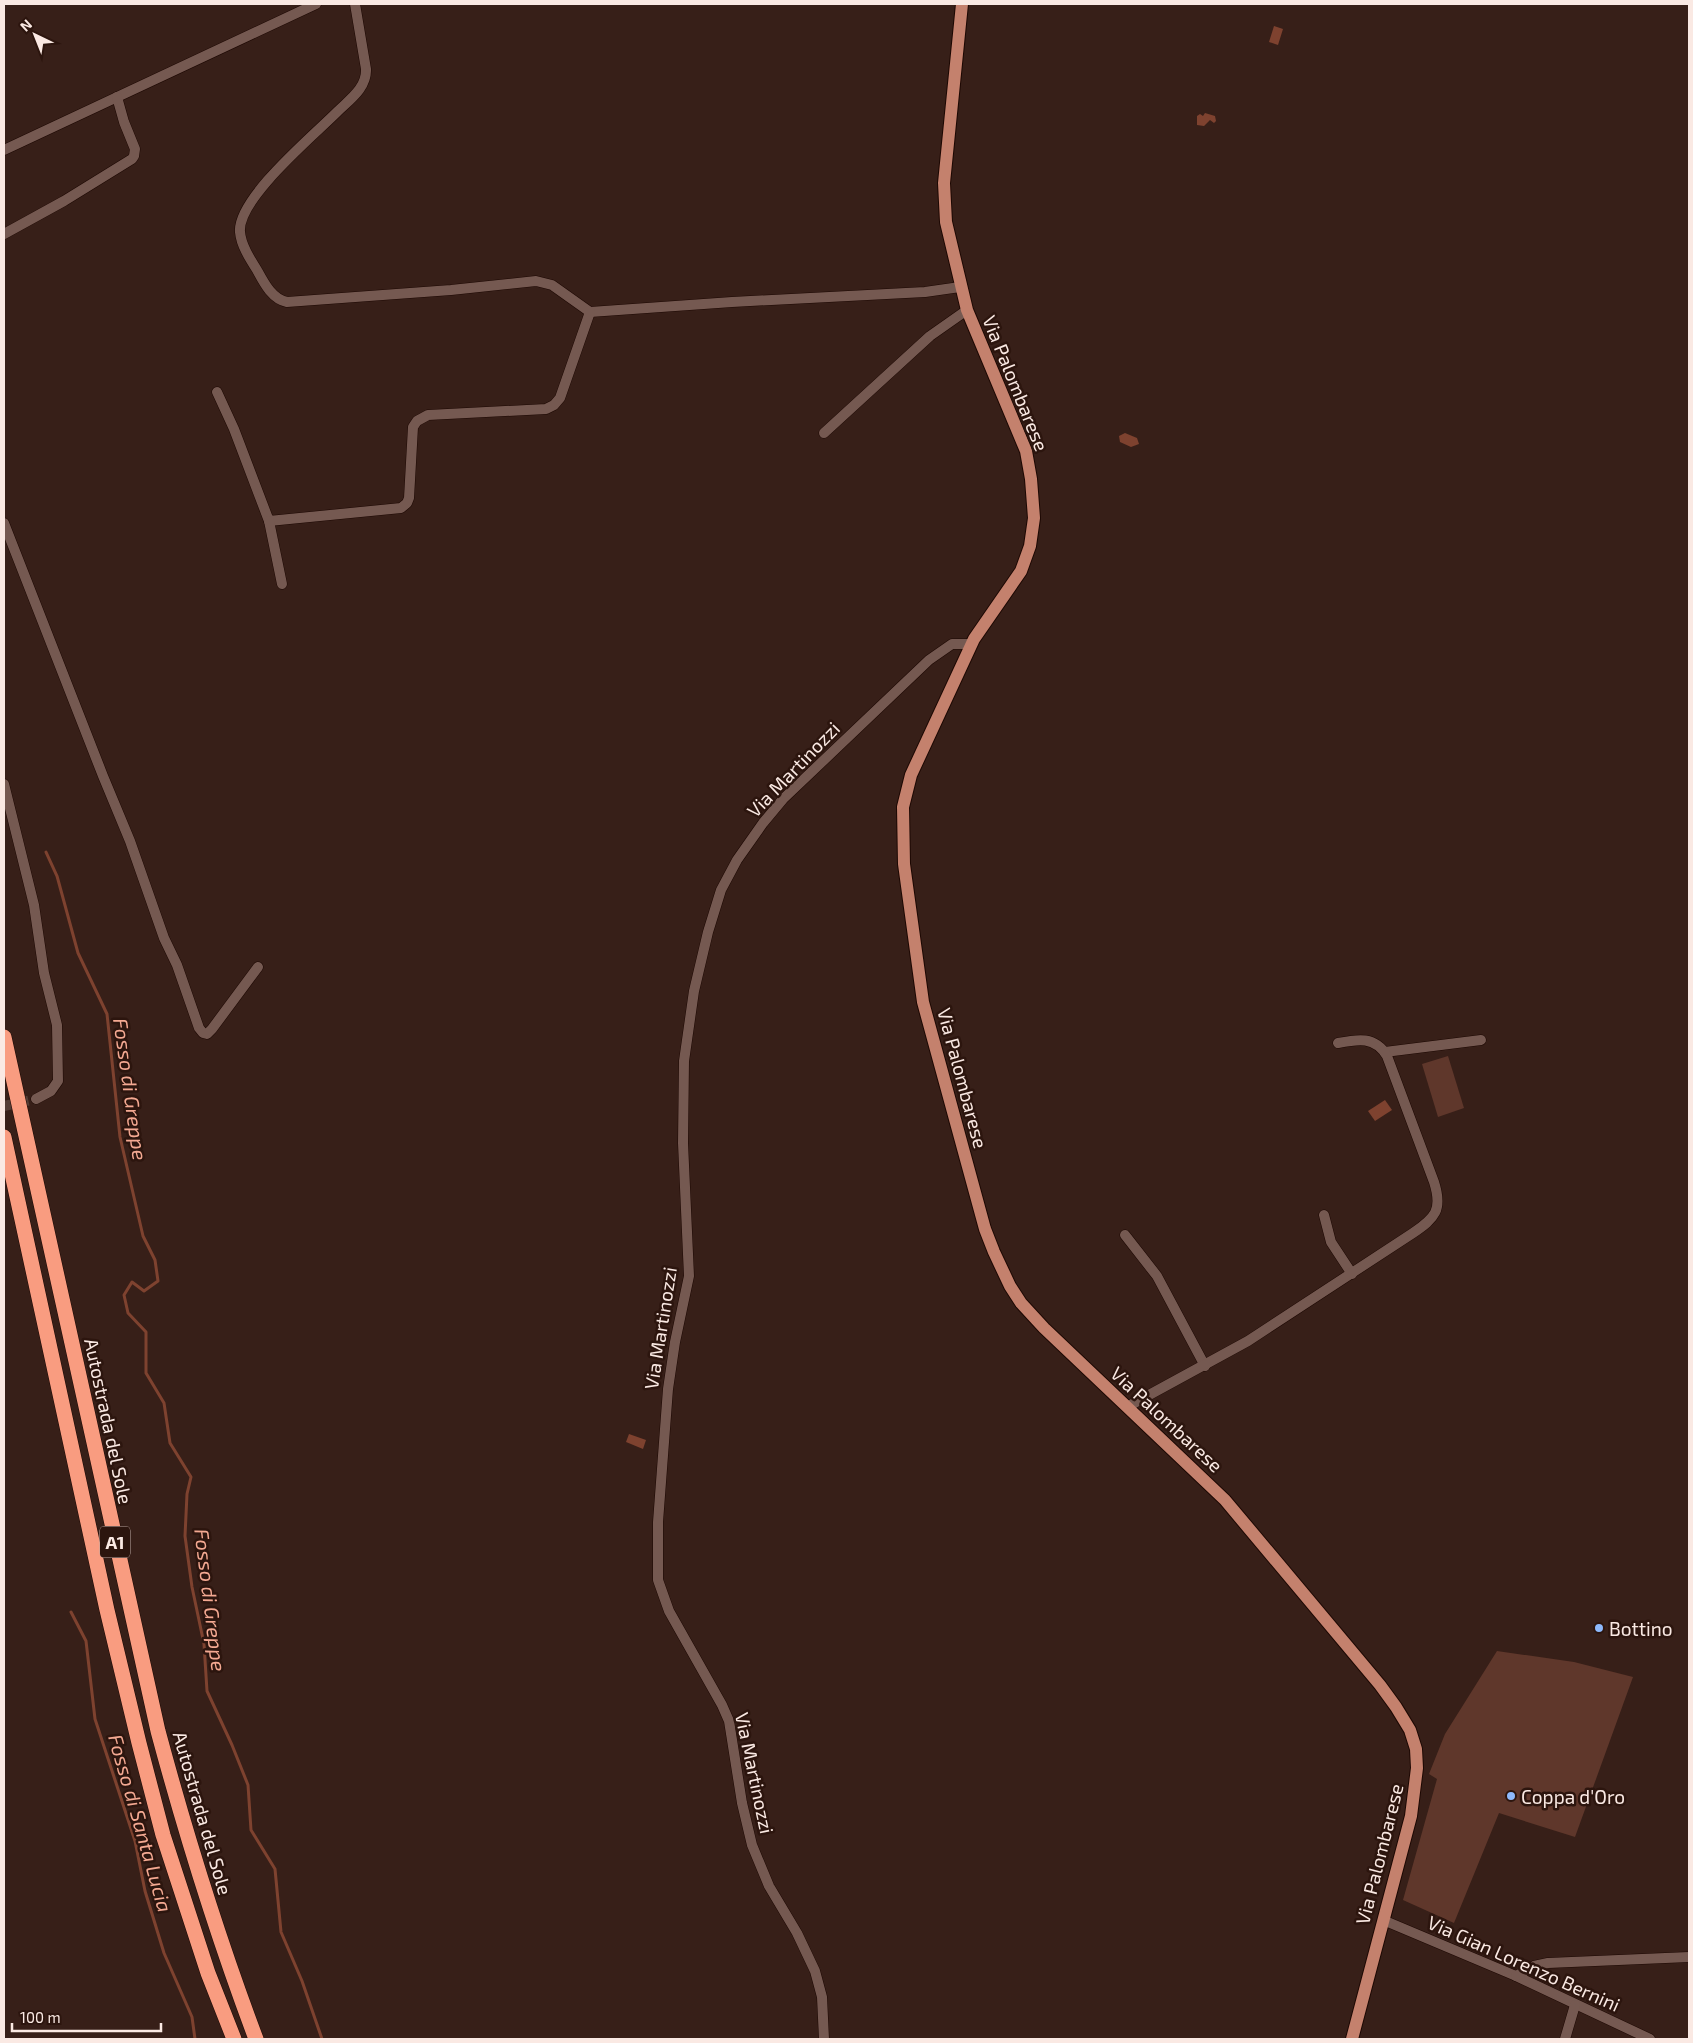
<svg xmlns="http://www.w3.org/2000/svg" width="1693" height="2043" font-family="'Exo 2',sans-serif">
<rect width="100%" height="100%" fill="#371f18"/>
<g fill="#5f372b">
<polygon points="1448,1056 1464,1108 1438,1117 1422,1064"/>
<polygon points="1497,1651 1574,1662 1633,1677 1575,1837 1499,1813 1454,1923 1403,1900 1437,1779 1429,1774 1445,1734"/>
</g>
<g fill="#7e422f">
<polygon points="1274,26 1283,29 1278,45 1269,42"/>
<polygon points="1205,113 1215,116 1216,121 1214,123 1210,120 1204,126 1197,125 1197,116 1200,114 1203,116"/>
<polygon points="1125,433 1137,438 1139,444 1131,447 1120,442 1119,436"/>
<polygon points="1385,1100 1392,1110 1375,1121 1368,1111"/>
<polygon points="629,1434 646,1440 643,1449 626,1442"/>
</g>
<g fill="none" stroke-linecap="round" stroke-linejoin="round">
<g stroke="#7e422f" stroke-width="3">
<polyline points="46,852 57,876 78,953 107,1014 120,1137 143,1236 155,1260 158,1281 144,1291 132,1282 124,1295 128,1313 146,1332 146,1373 164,1403 170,1443 191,1477 187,1494 185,1536 192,1587 204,1644 207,1691 232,1745 248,1785 251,1830 275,1869 281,1932 302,1981 322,2039"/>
<polyline points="71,1612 86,1641 95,1719 135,1841 145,1891 164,1953 192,2017 195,2039"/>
</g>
<polyline stroke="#543d36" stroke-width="10" stroke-dasharray="10 5" stroke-linecap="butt" points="4,1106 36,1099"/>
<g stroke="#1d0803" stroke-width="11">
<g id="minor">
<polyline points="4,150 316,4"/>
<polyline points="4,234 64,201 132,159 134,156 135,149 124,122 117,97"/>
<polyline points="590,312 732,302 925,292 960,287"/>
<path d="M217 392 234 429 269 521 401 508 407 503 409 498 413 427 417 421 428 415 546 409 554 405 560 398 590 312 552 285 536 281 451 290 287 302C272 299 264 283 257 270 250 259 241 245 240 232 237 199 313 136 337 112 349 100 367 88 366 69L355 4"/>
<polyline points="824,433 930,336 967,310"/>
<polyline points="269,521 282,584"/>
<polyline points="4,523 103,776 130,841 164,938 177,965 199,1028 203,1033 207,1034 212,1029 258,967"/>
<polyline points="4,784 34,905 44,973 57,1025 58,1081 51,1091 36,1099"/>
<polyline points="1385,1052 1481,1040"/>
<polyline points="1324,1215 1331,1242 1352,1274"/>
<polyline points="1125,1235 1157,1276 1205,1366"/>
<path d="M1127 1407 1248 1341 1413 1233C1435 1218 1443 1210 1434 1182L1387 1056C1375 1036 1358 1039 1338 1043"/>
<polyline points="1383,1920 1516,1976 1650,2039"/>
<polyline points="1516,1976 1534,1966 1548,1963 1689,1957"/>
<polyline points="824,2039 822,1997 815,1971 797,1933 769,1886 752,1845 742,1803 729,1721 722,1705 669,1611 658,1580 658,1522 668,1389 675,1342 689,1276 683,1143 684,1061 694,991 708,932 721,890 737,860 763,823 783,799 929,660 952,644 971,644"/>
<polyline points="1565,2039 1575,2005"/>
</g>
</g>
<g stroke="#1d0803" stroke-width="14">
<polyline id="major" points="962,4 944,183 946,222 967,310 1026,451 1031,479 1034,518 1030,546 1021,571 974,639 911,775 903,807 904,864 923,1002 985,1229 994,1252 1010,1286 1021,1303 1044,1328 1225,1500 1380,1685 1396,1707 1410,1730 1416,1749 1417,1768 1411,1816 1352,2039"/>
</g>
<g stroke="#1d0803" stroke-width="16">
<g id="highway">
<path d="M4 1037 158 1731C186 1835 218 1938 256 2039"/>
<polyline points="4,1137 107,1610 139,1743 163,1835 208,1973 234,2039"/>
</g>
</g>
<use href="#minor" stroke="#755951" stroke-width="10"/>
<use href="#major" stroke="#c4816d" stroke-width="12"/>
<use href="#highway" stroke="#f99c80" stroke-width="15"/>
</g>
<g fill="#8eb9fc" stroke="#2c150e" stroke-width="2">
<circle cx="1599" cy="1628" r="5"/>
<circle cx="1511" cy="1796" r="5"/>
</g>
<g text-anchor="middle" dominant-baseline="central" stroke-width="5" stroke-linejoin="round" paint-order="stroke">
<rect fill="#2c150e" stroke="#bca9a3" stroke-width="1" x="100" y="1526.5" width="30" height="31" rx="4"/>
<g font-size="18" font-weight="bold" fill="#fae9e3">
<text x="115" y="1542">A1</text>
</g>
<g font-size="19" fill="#fae9e3" stroke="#2c150e">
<text transform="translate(1016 383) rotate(68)">Via Palombarese</text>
<text transform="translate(793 769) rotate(-46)">Via Martinozzi</text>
<text transform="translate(963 1078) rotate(75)">Via Palombarese</text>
<text transform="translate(660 1328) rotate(-81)">Via Martinozzi</text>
<text transform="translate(1167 1419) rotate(43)">Via Palombarese</text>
<text transform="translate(109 1421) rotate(78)">Autostrada del Sole</text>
<text transform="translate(755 1773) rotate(78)">Via Martinozzi</text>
<text transform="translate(203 1813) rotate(74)">Autostrada del Sole</text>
<text transform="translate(1379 1854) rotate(-76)">Via Palombarese</text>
<text transform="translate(1524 1963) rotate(24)">Via Gian Lorenzo Bernini</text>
</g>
<g font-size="19" fill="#fae9e3" stroke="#2c150e" text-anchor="start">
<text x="1609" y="1628">Bottino</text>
<text x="1521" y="1796">Coppa d'Oro</text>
</g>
<g font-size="20" font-style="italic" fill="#f4a992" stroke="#2c150e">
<text transform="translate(131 1089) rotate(82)">Fosso di Greppe</text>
<text transform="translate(211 1600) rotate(83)">Fosso di Greppe</text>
<text transform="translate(141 1823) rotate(74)">Fosso di Santa Lucia</text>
</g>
</g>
<rect width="1693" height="2043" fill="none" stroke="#fae9e3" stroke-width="10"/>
<g transform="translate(35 35) rotate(317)" stroke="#2c150e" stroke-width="4" paint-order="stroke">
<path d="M0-4L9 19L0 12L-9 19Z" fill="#fae9e3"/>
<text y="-8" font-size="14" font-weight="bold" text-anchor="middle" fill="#fae9e3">N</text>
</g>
<path d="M12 2023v8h149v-8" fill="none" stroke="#fae9e3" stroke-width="2.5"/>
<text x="20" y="2023" font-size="15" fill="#fae9e3" stroke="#2c150e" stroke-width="4" paint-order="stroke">100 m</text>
</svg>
